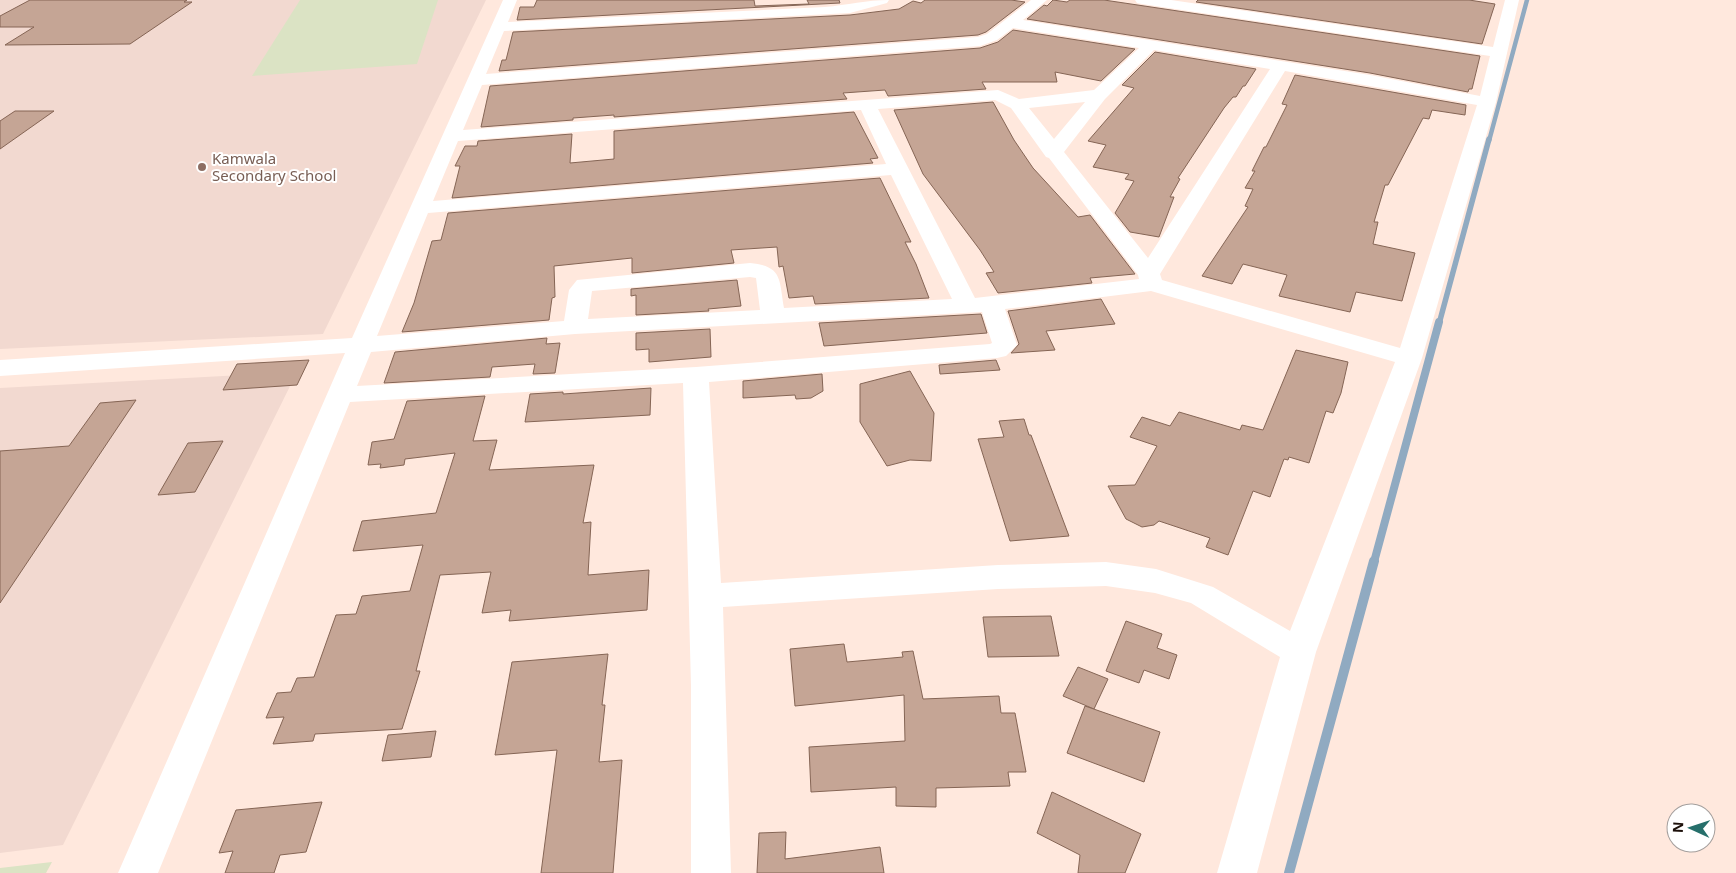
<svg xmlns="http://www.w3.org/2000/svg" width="1736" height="873" font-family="'Noto Sans',sans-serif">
<rect width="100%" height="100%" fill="#ffe8dd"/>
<g fill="#f2d9d0">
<polygon points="0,0 486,0 323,334 0,349"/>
<polygon points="297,372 63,845 0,853 0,388"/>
</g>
<g fill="#dbe3c4">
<polygon points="300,0 438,0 417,64 252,76"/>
<polygon points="52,862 46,873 0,873 0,868"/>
</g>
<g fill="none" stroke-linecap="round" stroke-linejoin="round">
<polyline stroke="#90aac1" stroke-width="4.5" points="1489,141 1527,0"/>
<polyline stroke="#90aac1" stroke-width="5.5" points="1439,324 1489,139"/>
<polyline stroke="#90aac1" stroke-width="8" points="1374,562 1439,322"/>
<polyline stroke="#90aac1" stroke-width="10" points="1289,873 1374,561"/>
</g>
<g fill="#c5a595" stroke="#856555">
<polygon points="30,0 187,0 184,2 192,2 130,44 5,45 34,27 0,27 0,16"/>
<polygon points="537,0 754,0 755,6 809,4 807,0 839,0 840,3 517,20 520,7 534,7"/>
<polygon points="925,0 1011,0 1025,2 986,32 978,35 499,71 502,60 506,60 513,32 850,15 899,9 913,1 921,3"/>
<polygon points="1053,0 1067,2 1070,0 1104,0 1480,56 1472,89 1469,89 1468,92 1370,73 1027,19 1044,5 1047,6"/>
<polygon points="1198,0 1469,0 1495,4 1482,44 1196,2"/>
<polygon points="1013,30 1135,49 1101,81 1055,72 1057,82 982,82 986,89 888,96 885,90 843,93 847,99 614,117 614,115 573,118 573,120 481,127 490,86 980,48 998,42"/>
<polygon points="1155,52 1256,69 1245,86 1243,86 1236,97 1233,97 1224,108 1178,178 1180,179 1170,197 1174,197 1159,237 1130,232 1115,213 1134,181 1125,179 1129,174 1093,167 1106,145 1088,141 1134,88 1122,85"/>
<polygon points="1295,75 1466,105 1465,115 1432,110 1429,119 1423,118 1388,185 1385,185 1374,222 1378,222 1373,244 1415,253 1402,301 1356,292 1350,312 1279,296 1287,275 1243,264 1232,284 1202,276 1248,207 1245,206 1253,189 1245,188 1255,171 1252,171 1264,147 1266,147 1287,105 1282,104"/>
<polygon points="993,102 1014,140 1033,168 1078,217 1090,215 1135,274 1090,278 1092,283 998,293 986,273 994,272 980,250 923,174 894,110"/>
<polygon points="15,111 54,111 0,149 0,121"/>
<polygon points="854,112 878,158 870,159 873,163 452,198 460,166 455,166 465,146 477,146 478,141 572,134 570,163 614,159 614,131"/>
<polygon points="880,178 911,242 905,242 916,264 929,298 815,304 813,296 789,298 783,266 779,267 777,247 731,250 734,263 632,273 632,258 554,266 555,297 552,298 549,320 402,332 414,303 432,241 441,240 448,213"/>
<polygon points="737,280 741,306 708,309 709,311 636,315 636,295 631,296 631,289"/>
<polygon points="1101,299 1115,324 1046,331 1055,350 1011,353 1019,344 1008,311"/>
<polygon points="981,314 987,333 824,346 819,323"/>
<polygon points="710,329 711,357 649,362 649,349 636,350 636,333"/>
<polygon points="547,338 546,344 560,343 555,373 533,374 535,364 492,367 490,377 384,383 395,352"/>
<polygon points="1296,350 1348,362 1341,393 1333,413 1326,411 1309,463 1289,457 1288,460 1284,459 1270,497 1253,491 1228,555 1206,547 1210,538 1159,521 1154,525 1142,527 1126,519 1108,486 1135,485 1157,446 1130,437 1142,417 1170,426 1179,412 1240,430 1242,425 1263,430"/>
<polygon points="309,360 297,385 223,390 237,364"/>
<polygon points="996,360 1000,370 940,374 939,365"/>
<polygon points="910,371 934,413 931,461 910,460 887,466 860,422 860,384"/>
<polygon points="822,374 823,391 811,398 796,399 795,395 743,398 743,381"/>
<polygon points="651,388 650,415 525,422 530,394 563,392 563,394"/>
<polygon points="485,396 473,441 497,440 489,470 594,465 583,523 591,522 588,575 649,570 647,610 509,621 511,610 482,613 491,572 440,575 416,671 420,671 402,729 315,734 313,741 273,744 284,717 266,718 277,693 291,692 297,678 314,677 336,615 356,614 362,596 410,591 423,545 353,551 362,521 436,513 455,453 405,459 404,465 380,468 381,464 368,465 372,442 394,439 407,401"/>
<polygon points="136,400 0,603 0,451 69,446 100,403"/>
<polygon points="1024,419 1029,435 1031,435 1069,536 1010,541 978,439 1004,437 999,421"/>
<polygon points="223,441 195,492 158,495 188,443"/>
<polygon points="1051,616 1059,656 988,657 983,617"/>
<polygon points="1126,621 1162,634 1157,648 1177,655 1169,679 1144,670 1139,683 1106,671"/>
<polygon points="844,644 847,662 903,657 902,652 913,651 923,699 999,696 1001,713 1015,713 1026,772 1008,772 1010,786 936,788 936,807 896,806 896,787 811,792 809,747 905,741 904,695 795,706 790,649"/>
<polygon points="608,654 602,705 605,705 599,762 622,760 613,873 541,873 557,750 495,755 512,662"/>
<polygon points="1078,667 1108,679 1094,709 1063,696"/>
<polygon points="1085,706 1160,732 1144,782 1067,753"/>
<polygon points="436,731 431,757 382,761 388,735"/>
<polygon points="1052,792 1141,834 1125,873 1078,873 1080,855 1037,833"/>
<polygon points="322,802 306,852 280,855 274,873 225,873 233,851 219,853 236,810"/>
<polygon points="786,832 785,859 880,847 884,873 757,873 759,833"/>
</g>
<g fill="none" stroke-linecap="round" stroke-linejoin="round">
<path fill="#fff" fill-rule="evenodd" d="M503 0H517L508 22 825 7C847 5 867 0 889 0L887 3 850 13 504 31 486 74 978 37 987 34 1031 0H1047L1023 20 1370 75 1480 96 1490 56 1142 4 1137 3 1135 0H1171L1493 47 1505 0H1519L1496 102 1422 358 1316 652 1257 873H1217L1280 657 1191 603 1155 593 1106 586 998 589 723 607 731 873H691V686L683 383 350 402 158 873H118L345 353 0 376V360L352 338ZM1013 28 1139 48 1094 90 1019 99 998 90 463 130 482 85 980 46 997 40ZM1154 50 1270 69 1148 258 1064 152 1105 99ZM1285 71 1477 105 1400 348 1162 280 1160 274ZM995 100 1011 108 1046 157 1049 158 1138 275 1139 279 975 298 878 109ZM1085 102 1054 139 1029 108ZM861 110 886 164 433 201 458 141ZM891 175 952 299 784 308C779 280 783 266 750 263L577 280 569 290 564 321 377 336 428 213ZM750 277 756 278 760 310 588 319 592 291ZM1151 291 1395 362 1290 631 1213 587 1156 569 1106 562 998 565 721 583 709 382 997 358 1006 356 1017 345 1005 309ZM982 312 992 343 990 344 696 367 357 386 371 352 575 334Z"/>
</g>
<circle fill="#8d6e63" stroke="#fff" stroke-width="2" cx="202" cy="167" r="5"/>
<g text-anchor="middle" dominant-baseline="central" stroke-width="4" stroke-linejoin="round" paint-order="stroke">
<g font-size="15" fill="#785e54" stroke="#fff" text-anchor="start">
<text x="212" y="158">Kamwala<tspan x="212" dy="17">Secondary School</tspan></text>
</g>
</g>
<g transform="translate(1691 828) rotate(273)"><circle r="24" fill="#ffffff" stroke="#a49f9d"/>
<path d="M0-4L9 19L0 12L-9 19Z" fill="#266f6b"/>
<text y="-8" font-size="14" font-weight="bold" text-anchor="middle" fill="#1c100a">N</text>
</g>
</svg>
